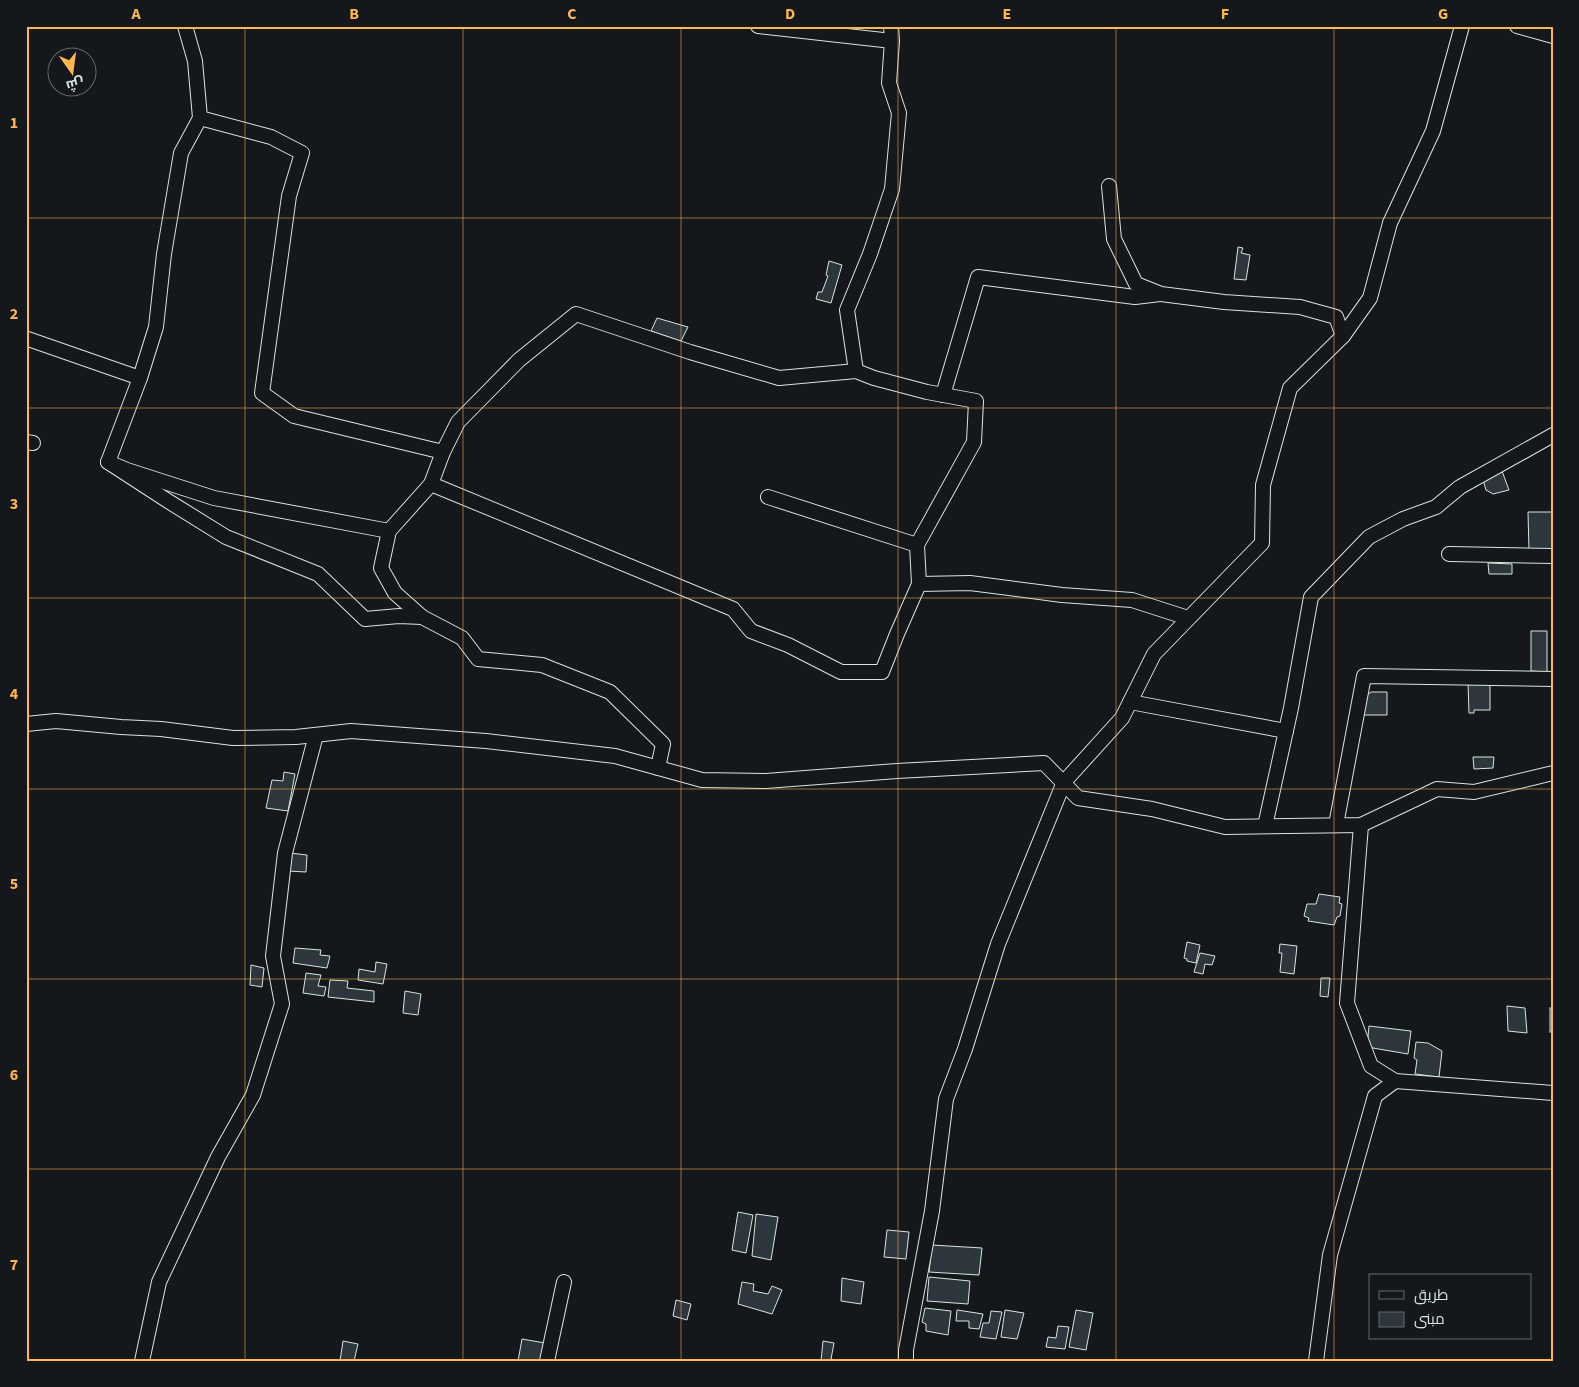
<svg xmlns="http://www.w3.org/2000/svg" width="1579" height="1387" font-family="'Source Sans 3',Cairo,sans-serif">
<rect width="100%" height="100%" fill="#14181c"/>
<g fill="#2c363c" stroke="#d8e6dc">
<polygon points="1238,247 1243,248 1241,253 1250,255 1246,280 1234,279"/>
<polygon points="829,261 842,265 831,303 816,299 818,292 822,292 828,276 826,275"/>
<polygon points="657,318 688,327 681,341 651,331"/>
<polygon points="1502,471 1509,490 1493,494 1486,490 1483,480"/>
<polygon points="1528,512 1553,512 1553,550 1529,550"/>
<polygon points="1488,563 1512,564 1512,574 1489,574"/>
<polygon points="1531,631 1547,631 1547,672 1531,671"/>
<polygon points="1468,682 1490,683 1490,710 1474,710 1474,713 1469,713"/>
<polygon points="1371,692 1387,692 1387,715 1362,715 1367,695"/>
<polygon points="1473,757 1494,757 1493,768 1474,769"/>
<polygon points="284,772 295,774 288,811 266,808 272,780 283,781"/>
<polygon points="290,853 307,855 306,872 288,871"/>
<polygon points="1319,894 1340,897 1339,903 1342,904 1340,916 1337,917 1334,925 1308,921 1309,918 1304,916 1307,904 1316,904"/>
<polygon points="1187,942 1200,945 1196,963 1187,961 1187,959 1184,958"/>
<polygon points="1280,944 1297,946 1294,974 1280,972 1282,953 1279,953"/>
<polygon points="295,948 321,950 320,955 330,956 327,968 293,963"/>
<polygon points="1200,953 1215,956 1212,965 1205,964 1203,974 1194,972"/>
<polygon points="376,962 387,964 383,984 358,980 359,969 375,972"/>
<polygon points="251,965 264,968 262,987 250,985"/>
<polygon points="306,973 321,975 318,986 326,987 324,996 303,993"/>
<polygon points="1321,978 1330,978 1328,997 1320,996"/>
<polygon points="330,980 348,981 347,988 374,991 374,1002 328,997"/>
<polygon points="405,991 421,994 418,1015 403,1013"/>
<polygon points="1507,1006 1525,1008 1527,1033 1508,1031"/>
<rect x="1550" y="1008" width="3" height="24"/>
<polygon points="1369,1026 1411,1031 1408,1054 1367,1047"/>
<polygon points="1416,1042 1428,1043 1442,1051 1439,1077 1415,1074 1417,1060 1414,1058"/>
<polygon points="738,1212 753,1215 746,1253 732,1250"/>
<polygon points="756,1214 778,1217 771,1260 752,1256"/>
<polygon points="887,1230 909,1232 906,1259 884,1257"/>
<polygon points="932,1245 982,1248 979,1275 929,1272"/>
<polygon points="929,1277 970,1281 968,1304 927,1301"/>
<polygon points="842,1278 864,1282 861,1304 841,1301"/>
<polygon points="742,1282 754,1284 753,1291 768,1294 772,1286 782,1290 772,1314 738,1304"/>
<polygon points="676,1300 691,1304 687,1320 673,1316"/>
<polygon points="925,1308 951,1311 948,1335 926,1331 926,1324 922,1322"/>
<polygon points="957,1310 983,1314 979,1329 969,1328 969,1321 956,1321"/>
<polygon points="1005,1310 1024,1313 1017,1339 1001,1337"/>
<polygon points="1076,1310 1093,1313 1086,1350 1069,1347"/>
<polygon points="991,1311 1002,1312 996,1339 980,1337 983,1323 989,1323"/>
<polygon points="1058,1326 1069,1327 1065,1349 1046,1347 1048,1337 1056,1338"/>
<polygon points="522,1339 545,1343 541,1361 518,1361"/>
<polygon points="343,1341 358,1344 354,1361 340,1361"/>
<polygon points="823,1341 834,1343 831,1359 842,1361 821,1361"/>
</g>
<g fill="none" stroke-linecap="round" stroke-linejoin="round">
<g stroke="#d8e6dc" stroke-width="16">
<g id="street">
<polyline points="758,26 892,41"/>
<polyline points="1517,26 1553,36"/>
<polyline points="200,118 271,137 302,153 289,196 262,393 294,416 443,452"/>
<polyline points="1109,186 1114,239 1136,284 1161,294 1224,302 1300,307 1336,317 1343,336"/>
<polyline points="28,339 140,378 156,327 164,254 181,153 200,118 195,61 185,26"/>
<polyline points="856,371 847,310 870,254 892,189 899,113 889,83 892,41 891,26"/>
<polyline points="140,378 108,462 127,470 214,498 389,531"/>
<polyline points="943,395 978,277 1135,297 1160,294"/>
<polyline points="26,442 33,443"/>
<polyline points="108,462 168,501 226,537 318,574 365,619 399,616 422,617 462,638 478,659 542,665 610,692 663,744 658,768"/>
<polyline points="431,484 733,609 751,631 788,645 841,672 882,672 897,634 919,584 970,583 1062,595 1132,600 1188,618"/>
<polyline points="768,497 917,545"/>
<polyline points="1449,554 1553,556"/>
<polyline points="422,617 395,593 381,568 389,531 431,484 443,452 458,422 519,360 576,314 690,352 779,378 856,371 874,378 927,392 976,401 974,442 917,545 919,584"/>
<polyline points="1130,702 1286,731"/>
<polyline points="26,724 56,721 121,727 161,729 233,738 296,737 351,731 486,741 615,756 702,780 766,781 897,771 1044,763 1078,798 1152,809 1225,827 1361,825 1437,789 1474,792 1553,773"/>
<polyline points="1336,825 1364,676 1553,679"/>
<polyline points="1361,825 1347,1003 1371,1066 1395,1081 1553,1093"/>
<polyline points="1265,826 1291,708 1311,597 1369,537 1403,519 1436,507 1460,487 1553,435"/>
<polyline points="142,1361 159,1282 218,1157 253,1095 282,1004 273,956 285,853 316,735"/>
<polyline points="547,1361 564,1282"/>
<polyline points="906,1361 906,1350 932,1211 946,1099 965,1049 998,944 1064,782 1122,718 1154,654 1262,543 1263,485 1290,388 1343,336 1370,298 1390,223 1433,131 1462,26"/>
<polyline points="1316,1361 1330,1255 1375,1096 1395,1081"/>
</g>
</g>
<use href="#street" stroke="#14181c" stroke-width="14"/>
</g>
<path fill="none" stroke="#ffb74d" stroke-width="1" stroke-opacity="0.55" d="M245 26V1361M463 26V1361M681 26V1361M898 26V1361M1116 26V1361M1334 26V1361M26 218H1553M26 408H1553M26 598H1553M26 789H1553M26 979H1553M26 1169H1553"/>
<rect width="1579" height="1387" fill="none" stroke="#14181c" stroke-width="55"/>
<rect x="1369" y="1274" width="162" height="65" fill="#14181c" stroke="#626a69"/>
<rect x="1379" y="1291" width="25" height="8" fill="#14181c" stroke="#626a69"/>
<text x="1414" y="1300" font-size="15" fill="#d8e6dc">طريق</text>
<rect x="1379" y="1312" width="25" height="15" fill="#2c363c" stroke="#626a69"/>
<text x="1414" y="1324" font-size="15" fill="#d8e6dc">مبنى</text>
<g transform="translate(72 72) rotate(166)"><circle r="24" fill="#14181c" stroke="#626a69"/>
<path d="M0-4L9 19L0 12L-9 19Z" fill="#ffb74d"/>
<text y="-8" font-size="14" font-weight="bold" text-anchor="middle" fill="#d8e6dc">ش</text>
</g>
<rect x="28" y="28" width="1524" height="1332" fill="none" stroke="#ffb74d" stroke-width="2"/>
<g font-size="16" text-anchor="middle" font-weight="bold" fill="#ffb74d">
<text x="136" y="19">A</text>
<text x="354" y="19">B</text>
<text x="572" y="19">C</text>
<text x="790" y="19">D</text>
<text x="1007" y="19">E</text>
<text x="1225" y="19">F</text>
<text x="1443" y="19">G</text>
<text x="14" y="128">1</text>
<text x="14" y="319">2</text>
<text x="14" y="509">3</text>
<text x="14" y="699">4</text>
<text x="14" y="889">5</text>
<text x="14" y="1080">6</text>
<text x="14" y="1270">7</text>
</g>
</svg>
